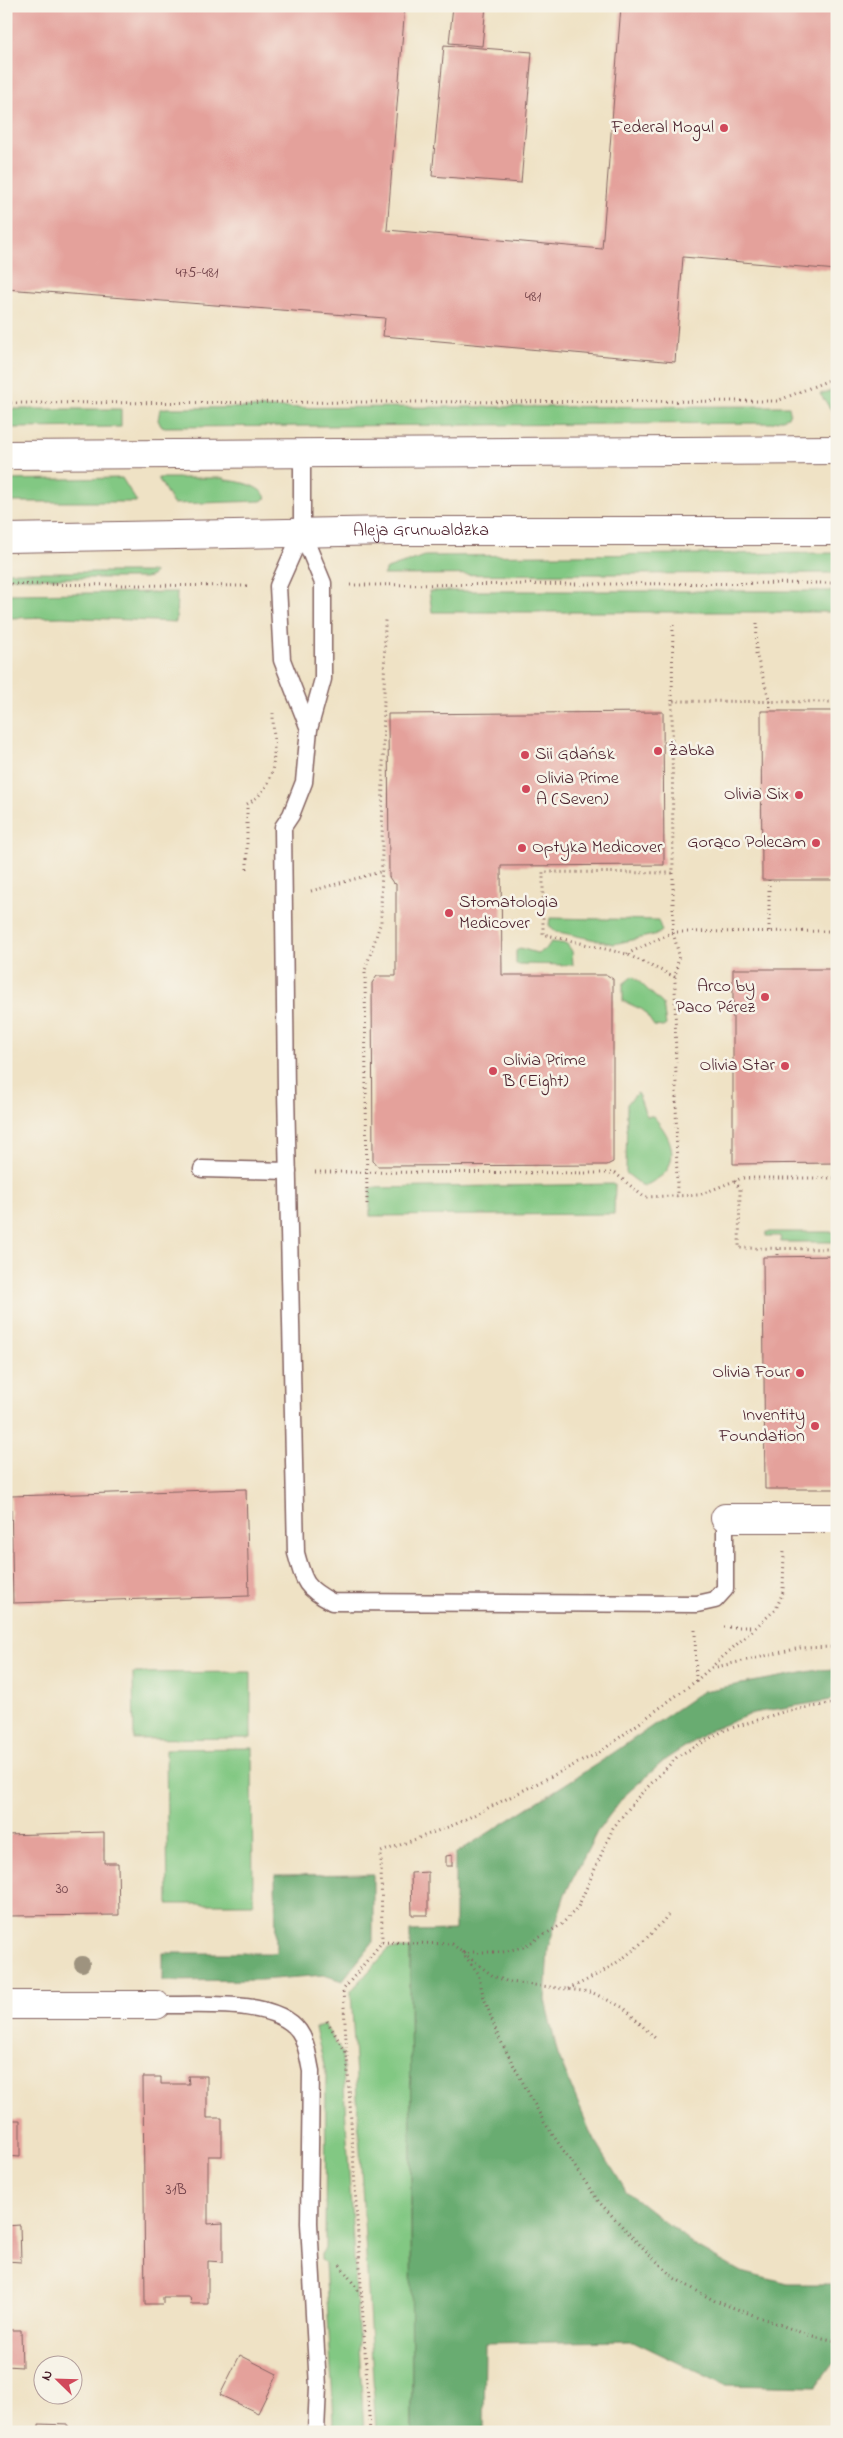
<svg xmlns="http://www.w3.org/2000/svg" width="843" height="2438" font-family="'Indie Flower',sans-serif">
<rect width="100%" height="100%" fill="#f7f3e8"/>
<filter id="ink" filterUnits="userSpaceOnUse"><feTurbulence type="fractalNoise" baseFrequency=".02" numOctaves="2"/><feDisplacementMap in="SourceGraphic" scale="10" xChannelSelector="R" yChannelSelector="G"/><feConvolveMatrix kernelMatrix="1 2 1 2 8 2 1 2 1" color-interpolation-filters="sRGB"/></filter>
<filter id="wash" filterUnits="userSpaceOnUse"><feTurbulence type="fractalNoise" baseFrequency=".0096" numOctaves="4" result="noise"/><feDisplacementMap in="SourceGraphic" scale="20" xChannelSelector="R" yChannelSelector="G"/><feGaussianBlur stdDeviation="1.12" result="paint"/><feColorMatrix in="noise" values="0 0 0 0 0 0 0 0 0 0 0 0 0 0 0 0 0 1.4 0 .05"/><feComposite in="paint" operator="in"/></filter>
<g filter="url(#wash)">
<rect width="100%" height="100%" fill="#efe2c5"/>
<g fill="#82c883" stroke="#667457">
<polygon points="837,389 837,418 820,394"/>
<polygon points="789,406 790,412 788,417 771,423 165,427 161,426 158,420 160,409 166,408"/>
<polygon points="6,409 121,409 121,427 6,428"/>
<polygon points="122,478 137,502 6,502 6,480"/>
<path d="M158 478H224L225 480C237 481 261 485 266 498L261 501 173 504Z"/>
<polygon points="837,553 837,573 383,575 387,569 425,556"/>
<polygon points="6,572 154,572 152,576 146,578 6,578"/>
<polygon points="429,591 837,591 837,612 432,612"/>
<polygon points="177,592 176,622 63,617 6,618 6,594"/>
<polygon points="550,918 658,920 662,931 658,934 614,944 554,931 549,925"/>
<polygon points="551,942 567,944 572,951 573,965 516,964 516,951 520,948 537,953 546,949"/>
<polygon points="633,976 663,1004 666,1025 663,1027 654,1026 643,1010 623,1001 623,984"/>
<path d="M637 1093C642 1100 642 1108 647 1116H653C666 1131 679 1150 667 1170 663 1177 651 1182 644 1187L626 1173 627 1104Z"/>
<polygon points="615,1184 614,1214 370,1216 370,1188"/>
<polygon points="766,1232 837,1232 837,1242 781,1242 780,1236 766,1236"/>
<polygon points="251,1672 251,1738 134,1739 133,1673"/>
<polygon points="252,1748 253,1904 168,1904 166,1749"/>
<polygon points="389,1949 410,1949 412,2432 376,2432 351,1991"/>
<polygon points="324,2024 342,2053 364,2432 332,2432 334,2421 325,2263 321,2259 321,2254 325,2249 326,2073 315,2028"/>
</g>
<g fill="#69ac71" stroke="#5a664e">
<polygon points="837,1669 837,1699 753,1713 711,1730 666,1759 623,1797 597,1832 565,1894 548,1948 545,2000 558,2055 591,2134 626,2191 698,2248 741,2272 787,2284 837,2284 837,2358 816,2387 725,2385 633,2341 485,2343 484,2432 412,2432 410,1931 455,1930 455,1854 600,1762 703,1691 818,1670"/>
<polygon points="373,1874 373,1942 342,1981 324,1975 261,1980 163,1981 163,1953 276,1953 275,1875"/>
</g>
<g id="blocks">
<g fill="#e4a19b">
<polygon points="6,6 405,6 387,230 602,249 621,6 837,6 837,270 683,257 675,362 383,336 385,318 6,289"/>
<polygon points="453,6 486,6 482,46 449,43"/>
<polygon points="444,45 532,52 521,183 432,176"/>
<polygon points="761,711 837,711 837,880 762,880"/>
<polygon points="663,712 664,865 501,866 502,975 607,975 613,979 613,1162 607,1165 377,1166 373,1161 372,983 377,976 396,976 396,884 393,883 389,877 388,714"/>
<polygon points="733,969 837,969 837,1163 733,1164"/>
<polygon points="837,1256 837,1489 765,1489 763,1257"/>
<polygon points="246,1489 249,1596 13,1603 11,1496"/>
<polygon points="104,1832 104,1863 118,1863 119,1915 6,1916 6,1835"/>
<polygon points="452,1855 452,1866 446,1866 446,1856"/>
<polygon points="428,1872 428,1915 412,1915 411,1873"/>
<polygon points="188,2076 207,2076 207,2118 222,2118 222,2156 208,2156 208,2224 223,2223 223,2262 208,2261 208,2304 191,2304 190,2297 163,2297 163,2304 145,2304 143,2077 161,2077 161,2084 189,2084"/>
<polygon points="6,2120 20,2120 20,2157 6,2156"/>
<polygon points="20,2225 21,2262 6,2261 6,2226"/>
<polygon points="6,2330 21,2330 22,2367 6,2366"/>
<polygon points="240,2355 277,2374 258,2413 220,2395"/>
<polygon points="39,2424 68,2425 68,2432 39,2432"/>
</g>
</g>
</g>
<g filter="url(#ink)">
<use href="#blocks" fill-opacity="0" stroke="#846361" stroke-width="1"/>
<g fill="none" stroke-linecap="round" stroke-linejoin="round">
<g stroke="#846361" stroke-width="19">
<g id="lane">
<path d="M302 454V532L323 583V679L309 729 304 782 291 815 283 827 286 1091 296 1553C304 1582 305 1588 332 1602L697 1604 715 1600 725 1589V1518"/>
<polyline points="302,532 278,586 282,660 309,729"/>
<polyline points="202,1169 288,1171"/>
<path d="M156 2005C193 2006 275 1997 299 2031 307 2042 308 2058 311 2071L309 2223 318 2387 316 2432"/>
</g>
</g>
<g stroke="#846361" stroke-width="30">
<g id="street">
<polyline points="725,1518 837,1518"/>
<polyline points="6,2005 156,2005"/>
</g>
</g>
<g stroke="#846361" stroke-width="30">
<g id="primary">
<polyline points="6,455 837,450"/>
<path id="s1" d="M6 538 394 531H837"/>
</g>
</g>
<g stroke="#846361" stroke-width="3" stroke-dasharray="1 4" stroke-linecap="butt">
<polyline points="6,403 777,401 837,377"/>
<polyline points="6,584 251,586"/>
<polyline points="350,585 837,583"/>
<polyline points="757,623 756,653 770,702 770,711"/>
<polyline points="672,701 673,622"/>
<path d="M247 869V804C282 785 273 747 273 713"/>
<polyline points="673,873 673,932 679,955 675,977 677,1197"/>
<polyline points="769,880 769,932"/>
<polyline points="311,891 380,872"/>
<polyline points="627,954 673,932 837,931"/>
<polyline points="675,977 626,954 543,934 543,872 673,873 672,701 837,702"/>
<polyline points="315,1172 615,1173 644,1197 699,1195 742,1178 837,1178"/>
<polyline points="735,1181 740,1189 739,1248 837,1249"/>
<polyline points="367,1204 365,970 381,922 385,619"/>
<polyline points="778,1249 778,1257"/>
<polyline points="724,1627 754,1627"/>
<polyline points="695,1630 696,1681"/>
<polyline points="712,1668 800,1648 837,1647"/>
<polyline points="382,1942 452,1944 493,1976 509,1982 591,1992 624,2008 655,2038"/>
<polyline points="462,1952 478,1973 483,1995 498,2036 544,2122 599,2202 638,2243 674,2278 715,2301 808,2335 837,2341"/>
<polyline points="463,1952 503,1952 523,1947 561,1925 578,1907 613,1828 637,1798 678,1756 725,1730 786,1711 837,1703"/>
<path d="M568 1989C609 1971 639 1950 668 1915"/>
<polyline points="327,2021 347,2054"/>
<polyline points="340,2265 361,2294"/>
<polyline points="370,2432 343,1990 382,1942 381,1852 456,1824 600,1752 696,1681 776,1609 783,1592 784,1550"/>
</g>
<use href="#lane" stroke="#fff" stroke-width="16"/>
<use href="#street" stroke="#fff" stroke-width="28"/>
<use href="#primary" stroke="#fff" stroke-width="28"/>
</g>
<circle fill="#9e937f" cx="82" cy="1964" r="8"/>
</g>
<g fill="#d1495b" stroke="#f7f3e8" stroke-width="2">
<circle cx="724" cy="128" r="5"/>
<circle cx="658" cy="751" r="5"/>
<circle cx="525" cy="755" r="5"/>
<circle cx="526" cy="789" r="5"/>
<circle cx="799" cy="795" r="5"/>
<circle cx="816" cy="843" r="5"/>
<circle cx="522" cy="848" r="5"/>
<circle cx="449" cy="913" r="5"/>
<circle cx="765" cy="997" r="5"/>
<circle cx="785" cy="1066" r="5"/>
<circle cx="493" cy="1071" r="5"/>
<circle cx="800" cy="1373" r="5"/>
<circle cx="815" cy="1426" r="5"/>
</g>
<g text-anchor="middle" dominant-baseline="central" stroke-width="5" stroke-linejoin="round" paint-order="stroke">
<g font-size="15" fill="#704047">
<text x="197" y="273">475-481</text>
<text x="533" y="297">481</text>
<text x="62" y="1889">30</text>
<text x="176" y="2190">31B</text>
</g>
<g font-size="18" fill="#4a1f2b" stroke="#f7f3e8" text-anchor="end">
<text x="714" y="128">Federal Mogul</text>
<text x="668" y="751" text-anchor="start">Żabka</text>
<text x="535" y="755" text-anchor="start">Sii Gdańsk</text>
<text x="536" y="779" text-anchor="start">Olivia Prime<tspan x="536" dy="21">A (Seven)</tspan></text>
<text x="789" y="795">Olivia Six</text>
<text x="806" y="843">Gorąco Polecam</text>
<text x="532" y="848" text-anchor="start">Optyka Medicover</text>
<text x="459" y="903" text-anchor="start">Stomatologia<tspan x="459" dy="21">Medicover</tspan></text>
<text x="755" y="987">Arco by<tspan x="755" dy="21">Paco Pérez</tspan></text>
<text x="503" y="1061" text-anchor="start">Olivia Prime<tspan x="503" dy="21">B (Eight)</tspan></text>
<text x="775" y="1066">Olivia Star</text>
<text x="790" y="1373">Olivia Four</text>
<text x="805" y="1416">Inventity<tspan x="805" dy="21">Foundation</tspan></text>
</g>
<g font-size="18" fill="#4a1f2b" stroke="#f7f3e8">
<text stroke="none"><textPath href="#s1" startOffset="415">Aleja Grunwaldzka</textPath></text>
</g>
</g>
<rect width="843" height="2438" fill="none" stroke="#f7f3e8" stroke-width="25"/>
<g transform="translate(58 2380) rotate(293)"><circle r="24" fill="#f7f3e8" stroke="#b29e9c"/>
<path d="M0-4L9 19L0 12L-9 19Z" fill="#d1495b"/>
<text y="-8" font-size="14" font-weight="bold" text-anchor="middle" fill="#4a1f2b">N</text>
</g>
</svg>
